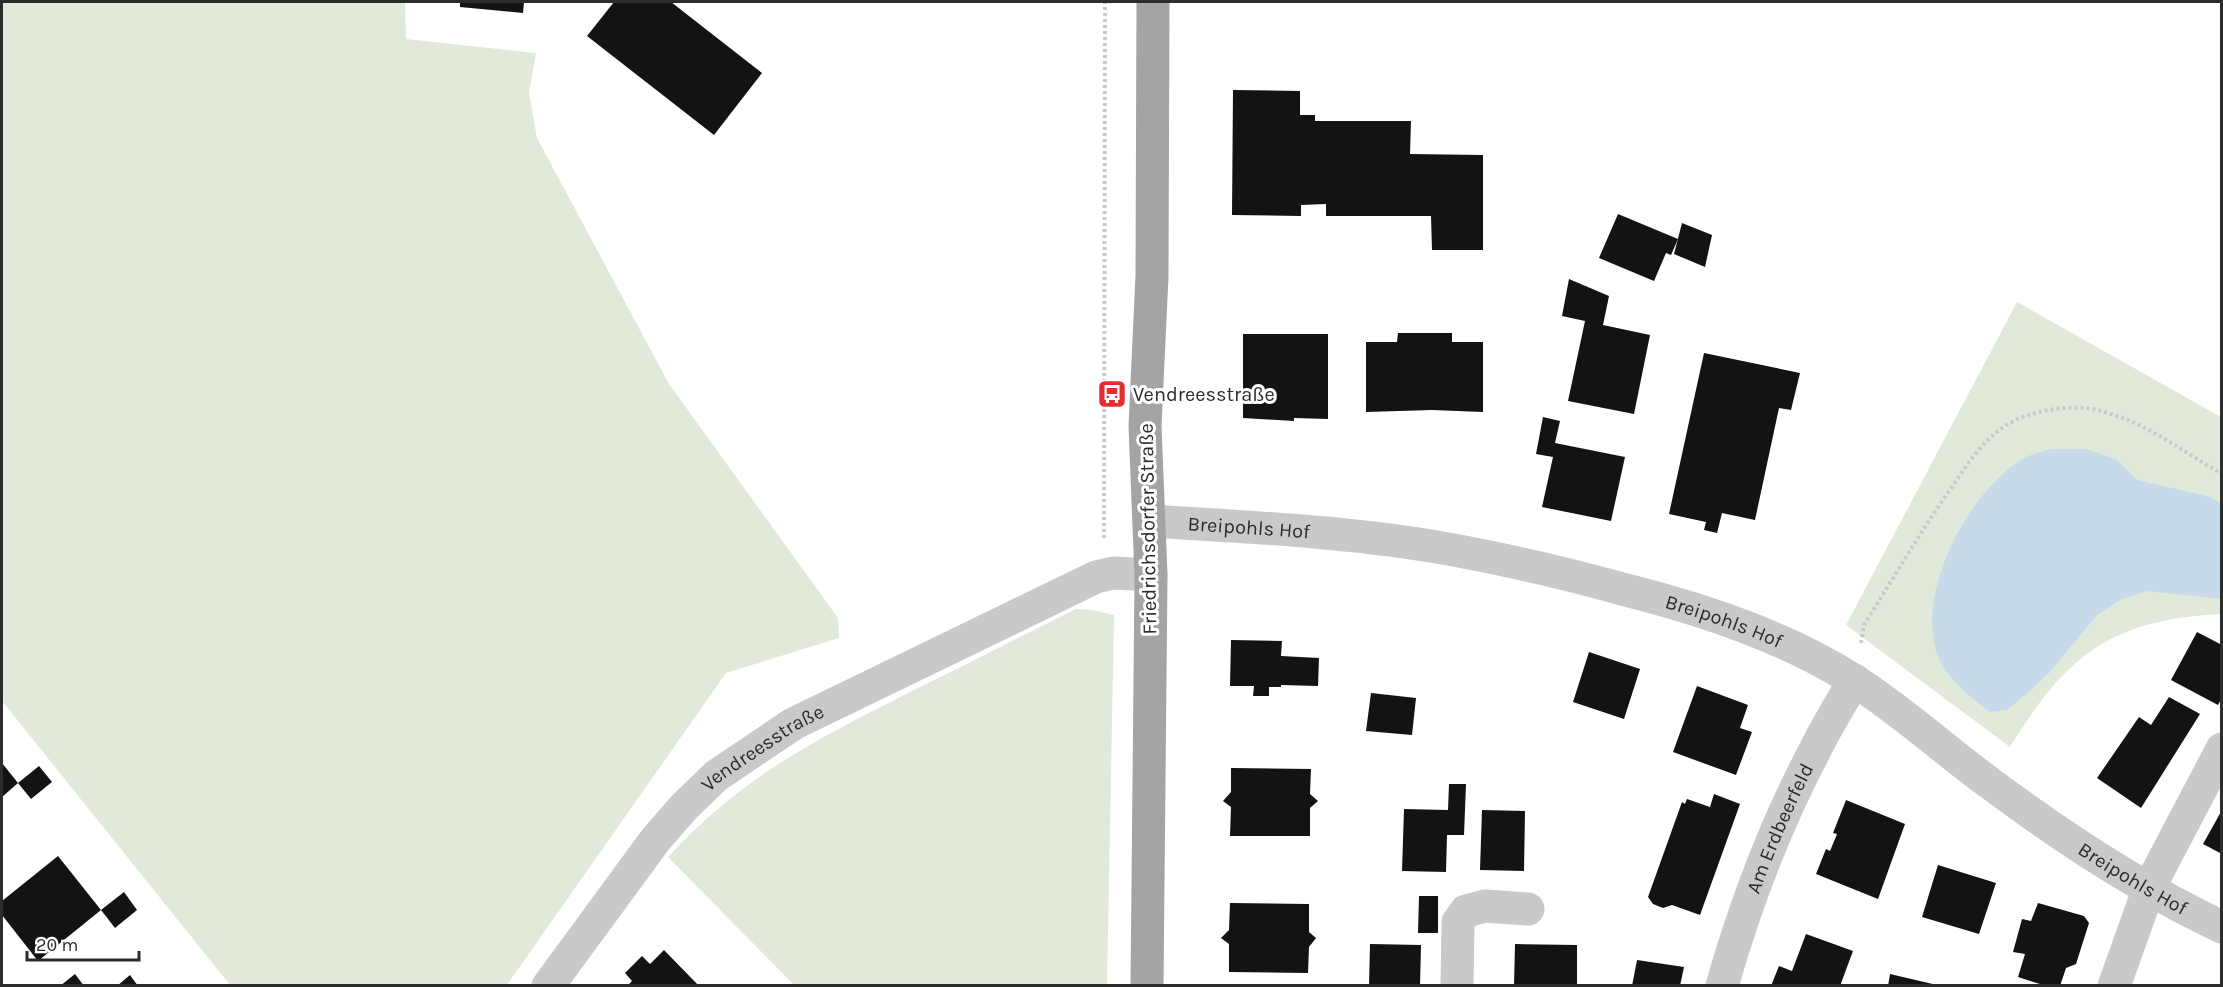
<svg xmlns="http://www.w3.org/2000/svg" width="2223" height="987" font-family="Karla,sans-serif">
<rect width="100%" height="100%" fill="#fff"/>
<g fill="#e1eada">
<polygon points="2,2 405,2 406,39 536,53 529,93 537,138 669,384 838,618 839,638 726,673 507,985 230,985 2,701"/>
<path d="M2017 302 2221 417V614C2110 620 2067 655 2010 747L1846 625Z"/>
<path d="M1076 609 1093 610 1114 615 1107 985H794L668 857C744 775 814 741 912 691 967 664 1021 636 1076 609Z"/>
</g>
<path fill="#c6daea" d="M2052 449H2086L2116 459 2137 480 2211 497 2221 504V599L2148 591 2122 599 2097 615 2049 673 2030 691 2007 710 1990 712C1969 696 1944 677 1936 651 1918 589 1967 496 2018 462 2027 455 2041 452 2052 449Z"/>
<g fill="#131313">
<polygon points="460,2 524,2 523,13 460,7"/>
<polygon points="614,2 671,2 762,73 714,135 587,36"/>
<polygon points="1233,90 1300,91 1300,115 1315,115 1315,121 1411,121 1410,154 1483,155 1483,250 1432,250 1431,216 1326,216 1326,204 1301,205 1301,216 1232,215"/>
<polygon points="1618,214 1678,239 1671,255 1666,253 1654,281 1599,258"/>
<polygon points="1682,223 1712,235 1705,267 1674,254"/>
<polygon points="1569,279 1609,296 1603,325 1650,335 1634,414 1568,401 1585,321 1562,316"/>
<polygon points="1398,333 1452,333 1452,342 1483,342 1483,412 1432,410 1366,412 1366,342 1397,342"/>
<polygon points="1243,334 1328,334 1328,419 1294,418 1294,421 1243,418"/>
<polygon points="1704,353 1800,373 1791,410 1779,408 1755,520 1722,513 1717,533 1704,530 1706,522 1669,514"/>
<polygon points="1543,417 1560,421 1555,443 1625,457 1611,521 1542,507 1553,457 1536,454"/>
<polygon points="2197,632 2222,645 2222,698 2218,705 2171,680"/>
<polygon points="1231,640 1282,641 1281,656 1319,658 1318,686 1281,685 1281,687 1269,687 1269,696 1253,696 1254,686 1230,686"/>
<polygon points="1589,652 1640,669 1624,719 1573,702"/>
<polygon points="1697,686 1748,705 1740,728 1752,732 1736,775 1673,752"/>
<polygon points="1371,693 1416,698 1412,735 1366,731"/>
<polygon points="2169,697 2200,714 2141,808 2097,778 2139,717 2151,725"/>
<polygon points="2,763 18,783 2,797"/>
<polygon points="39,766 52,782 31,799 18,783"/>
<polygon points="1231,768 1311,769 1310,794 1318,801 1310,808 1310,836 1230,836 1231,807 1223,801 1231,792"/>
<polygon points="1449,784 1466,784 1464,835 1447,835 1446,872 1402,871 1404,809 1448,810"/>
<polygon points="1714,794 1740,804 1700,915 1672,905 1663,908 1653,904 1648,897 1682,802 1685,804 1687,799 1710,807"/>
<polygon points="1846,800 1905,824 1878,899 1816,874 1826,849 1830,851 1837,834 1833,833"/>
<polygon points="1482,810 1525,811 1524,871 1480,870"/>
<polygon points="2222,810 2222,854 2203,844"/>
<polygon points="58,856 101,910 38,961 2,915 2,901"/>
<polygon points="1938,865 1996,883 1979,934 1922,917"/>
<polygon points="124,892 137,910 115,928 101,910"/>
<polygon points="1419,896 1438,896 1438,933 1418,933"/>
<polygon points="1230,903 1309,904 1309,932 1316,938 1309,947 1308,973 1229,972 1229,944 1221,938 1229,930"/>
<polygon points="2038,903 2084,916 2089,923 2076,964 2066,968 2060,986 2046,986 2018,977 2025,954 2013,952 2022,919 2031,921"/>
<polygon points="1806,934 1853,951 1840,986 1771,986 1779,966 1792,971"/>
<polygon points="1370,944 1421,945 1420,986 1369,986"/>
<polygon points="1515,944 1577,945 1577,986 1514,986"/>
<polygon points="664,950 699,986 627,986 632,981 625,973 642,956 650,964"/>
<polygon points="1637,960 1684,967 1680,986 1632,986"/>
<polygon points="75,974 84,986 60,986"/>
<polygon points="1890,974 1937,985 1937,986 1888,986"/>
<polygon points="130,975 138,986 117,986"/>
</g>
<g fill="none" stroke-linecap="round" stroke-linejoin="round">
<g stroke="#c9c9c9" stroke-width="4" stroke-dasharray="3 3" stroke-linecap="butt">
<polyline points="1104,538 1105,2"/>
<path d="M1861 643 1864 625C1893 579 1920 532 1952 487 1967 465 1982 441 2005 426 2029 410 2074 403 2101 411 2145 422 2184 452 2222 474"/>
</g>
<g stroke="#c9c9c9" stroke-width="33">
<path id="s1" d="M1149 521C1245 527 1342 531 1437 547 1500 558 1564 573 1626 590 1705 610 1786 637 1855 681 1902 711 1942 748 1987 781 2059 835 2139 888 2222 927"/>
<path id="s2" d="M548 986 656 839 684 807 716 776 793 724 1096 577 1113 573 1151 575"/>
<polyline points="1457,986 1458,922 1466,911 1485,906 1528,909"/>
<path id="s3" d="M1722 986C1745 905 1775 826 1814 752 1826 727 1841 704 1854 680"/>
<polyline points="2114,986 2149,888 2222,749"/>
</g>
<polyline stroke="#a4a4a4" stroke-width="33" points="1147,986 1151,575 1145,426 1152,276 1153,2"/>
</g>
<defs>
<g id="bus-square" transform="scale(1.5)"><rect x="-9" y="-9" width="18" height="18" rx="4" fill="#e32f31" stroke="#fff"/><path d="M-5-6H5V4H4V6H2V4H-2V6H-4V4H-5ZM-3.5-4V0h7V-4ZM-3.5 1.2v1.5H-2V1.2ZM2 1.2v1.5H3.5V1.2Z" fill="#fff"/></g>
</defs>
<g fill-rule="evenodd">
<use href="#bus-square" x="1112" y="394"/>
</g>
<g text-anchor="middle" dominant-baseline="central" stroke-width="6" stroke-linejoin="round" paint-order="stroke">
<g font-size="20" fill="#2c2c2c" stroke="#fff" text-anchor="start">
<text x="1133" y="394">Vendreesstraße</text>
</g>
<g font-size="20" fill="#2c2c2c" stroke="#fff">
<text stroke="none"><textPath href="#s1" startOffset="100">Breipohls Hof</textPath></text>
<text transform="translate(1148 529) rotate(-91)">Friedrichsdorfer Straße</text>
<text stroke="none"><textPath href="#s1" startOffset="586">Breipohls Hof</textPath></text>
<text stroke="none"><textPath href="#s2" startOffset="324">Vendreesstraße</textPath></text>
<text stroke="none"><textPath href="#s3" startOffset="168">Am Erdbeerfeld</textPath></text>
<text stroke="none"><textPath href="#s1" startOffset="1072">Breipohls Hof</textPath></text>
</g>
</g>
<rect width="2223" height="987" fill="none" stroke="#2c2c2c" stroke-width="6"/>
<path d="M27 951v9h112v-9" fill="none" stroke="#2c2c2c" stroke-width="3"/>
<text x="36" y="951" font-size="18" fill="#2c2c2c" stroke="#ffffff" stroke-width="4.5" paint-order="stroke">20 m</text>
</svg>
